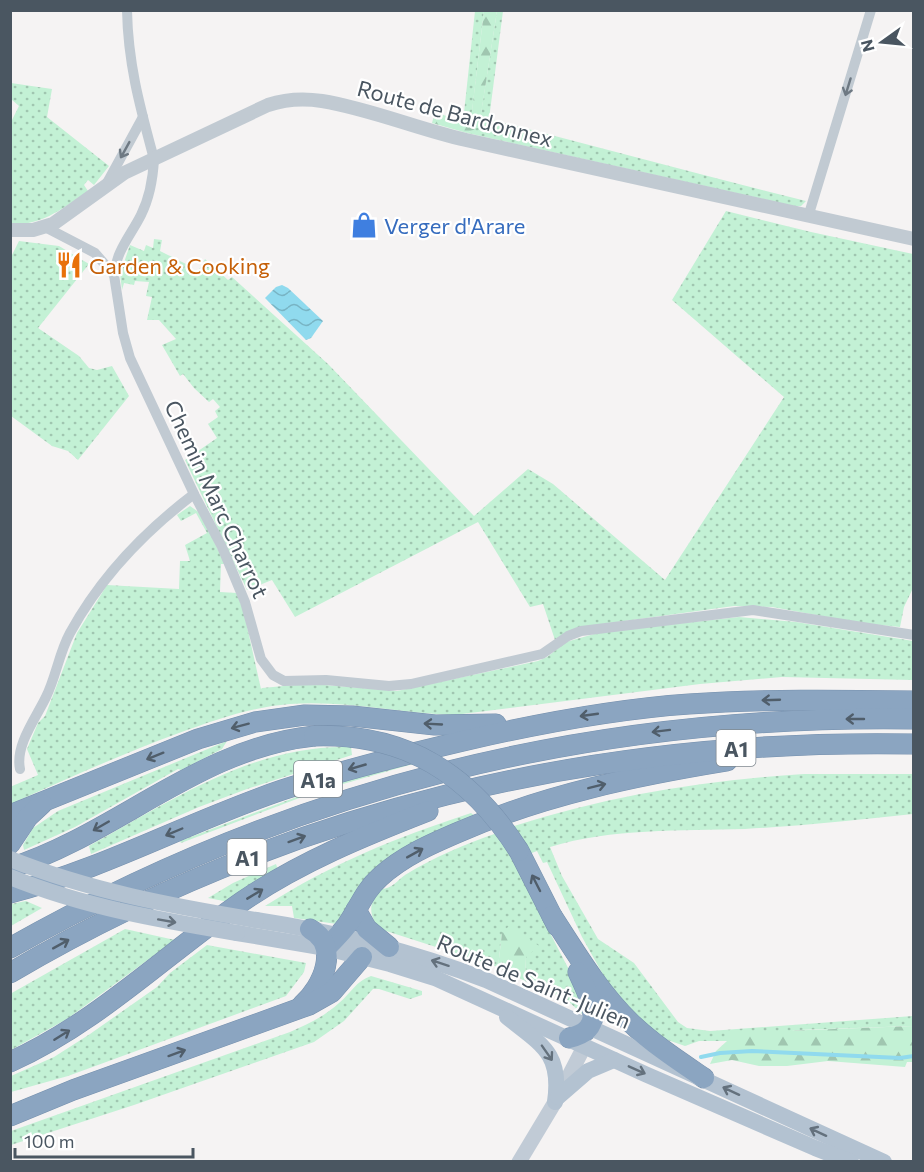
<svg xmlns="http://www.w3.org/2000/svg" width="924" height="1172" font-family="Commissioner,sans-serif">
<defs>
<pattern id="grass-dots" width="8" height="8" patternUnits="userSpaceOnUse" patternTransform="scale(1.5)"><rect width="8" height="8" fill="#c3f1d5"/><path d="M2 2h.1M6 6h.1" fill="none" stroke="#a0c6b0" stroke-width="1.8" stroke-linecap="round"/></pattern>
<pattern id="forest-firs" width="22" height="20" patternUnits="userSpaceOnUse" patternTransform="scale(1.5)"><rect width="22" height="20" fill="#c3f1d5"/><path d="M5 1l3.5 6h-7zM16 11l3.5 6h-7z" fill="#a0c6b0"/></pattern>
<pattern id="water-waves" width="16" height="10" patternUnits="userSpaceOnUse" patternTransform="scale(1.5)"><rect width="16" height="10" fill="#90daee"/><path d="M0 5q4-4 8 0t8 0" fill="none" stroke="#78b4c4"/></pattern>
</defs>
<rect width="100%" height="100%" fill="#f5f3f3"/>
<g fill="url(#grass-dots)">
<polygon points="475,11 484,11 470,128 463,122"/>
<path d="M497 11H503L489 119C595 146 700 175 806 201L801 206H794L467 133 479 126Z"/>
<path d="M11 83 52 89 47 117 109 166 94 185 88 180 84 185 88 191C64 208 41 226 11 224L10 124 19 106 11 99Z"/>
<polygon points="726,211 811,232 913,254 914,586 904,607 900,627 860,623 772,607 734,606 588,626 555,640 543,604 530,607 478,522 295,617 272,580 247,590 185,460 217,438 208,424 218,417 215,411 220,407 213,399 209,402 194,388 183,374 180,376 162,345 176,339 159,320 147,320 152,297 146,296 149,282 135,281 134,285 124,283 122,290 120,274 130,245 144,251 146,245 153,248 154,239 162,240 160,251 190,266 188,271 196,275 205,259 228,280 232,277 328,364 474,516 528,469 553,484 665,580 784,397 672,300"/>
<polygon points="19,241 59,246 89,264 38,328 79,356 89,368 97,370 112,366 129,396 78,460 68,451 52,446 11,416 11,257"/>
<path d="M190 506 200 513 225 564H221L220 592 237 593 244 613 261 689 262 688 295 685H325L397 691 538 661 547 657 566 642 601 632 739 617 796 622 913 641V680L782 677 700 684 454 715C398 713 345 700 290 704 251 707 215 720 179 733 122 754 66 779 11 804L10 787 38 775 27 749 38 723 45 716 77 633 107 585 179 589 180 561H190L185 545 207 533 196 513 181 521 177 515Z"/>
<polygon points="227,741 222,749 181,770 178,769 75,827 24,850 23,845 33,828 58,811"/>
<path d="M351 747 352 755 247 789 199 807 91 854 89 846C171 801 254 744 351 747Z"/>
<polygon points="410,762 413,764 315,792 181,843 180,841 315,790"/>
<path d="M804 774H913V814C857 820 801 826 745 829 680 831 612 828 550 847L562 876 598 939 634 963 678 1022 687 1028 710 1031 913 1016V1026L798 1030 727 1041H699L685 1046 653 1035 606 980 582 937 547 862 543 863 537 851 529 854 514 826C608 796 705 780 804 774Z"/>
<path d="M471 813 478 818 433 837 337 924 294 918 292 906H265C333 863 395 838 471 813Z"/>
<path d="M497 833 514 863 582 995V1014L566 999 525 981 526 957 502 933 498 967 380 929C368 915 368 902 382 889 391 889 398 880 405 875 434 857 465 844 497 833Z"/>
<polygon points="276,864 278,870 229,902 208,898 233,883"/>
<polygon points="26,901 42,908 11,926 11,904"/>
<polygon points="125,929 175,940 67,1019 11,1050 10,994"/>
<polygon points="207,945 306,963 304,972 286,996 68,1076 11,1092 11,1076 54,1057 90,1034 157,987 170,973"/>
<path d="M371 976 422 991V995L410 999 379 989H373L344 1021 314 1042 134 1105 11 1145V1131L290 1032C308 1024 325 1016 339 1003 351 993 356 981 371 976Z"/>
</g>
<g fill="url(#forest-firs)">
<polygon points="484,11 497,11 479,127 467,133 432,123 435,112 463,122 470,127"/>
<polygon points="510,925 539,946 526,957 525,981 498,967 502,933"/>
<polygon points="913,1026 913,1062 907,1062 905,1067 828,1061 787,1066 759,1066 732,1060 710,1064 716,1051 727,1041 729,1033"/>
</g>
<polygon fill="url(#water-waves)" points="282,285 288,288 323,321 311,338 306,340 265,298 276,287"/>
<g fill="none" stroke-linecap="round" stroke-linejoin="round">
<polyline stroke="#90daee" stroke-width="4" points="701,1057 720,1053 752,1051 900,1058 914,1056"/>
<g stroke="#7690ad" stroke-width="21">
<g id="motorway">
<polyline points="10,815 198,739 255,722 305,715 352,716 435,725 496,724"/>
<polyline points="10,844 28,817 42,804"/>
<polyline points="519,851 557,926"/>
<path d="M10 868C117 834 199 748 314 736"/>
<path d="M10 893C104 869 190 821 282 790 346 769 411 753 476 738 547 722 617 709 689 704 764 699 838 700 914 701"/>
<polyline points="356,910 367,929 389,947"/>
<path d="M552 916C576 953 599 992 631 1023 653 1044 679 1061 704 1078"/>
<path d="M10 948C292 788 590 714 914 719"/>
<path d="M326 948C333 941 341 933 347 925 359 908 364 891 380 877 403 856 431 844 459 832 544 795 635 776 727 761"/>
<path d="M10 973C287 810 594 738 914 744"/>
<path d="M302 1005C323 987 341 945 310 929"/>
<path d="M569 1038C609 1029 589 997 578 972"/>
<path d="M10 1062C97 1023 166 954 243 901 300 862 364 836 428 811"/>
<polyline points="10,1116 73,1090 309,1005 332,992 362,957"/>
</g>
</g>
<g stroke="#c1cad2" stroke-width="10">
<polyline points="107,183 143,117"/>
<polyline points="808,217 871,10"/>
<polyline points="45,227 95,253 114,275 123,333 130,358 194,494 222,547 245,602 261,659 273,675 284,681 326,680 389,686 411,684 542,654 568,636 581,631 753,610 914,635"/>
<path d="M114 275C116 251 131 235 141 215 150 197 153 178 154 159 140 107 128 64 127 10"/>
<path d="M20 769C15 745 36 718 46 697 56 677 59 653 70 633 100 578 144 532 194 494"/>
</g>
<path stroke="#c1cad2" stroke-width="14" d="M10 230H33L53 224 124 173 268 105C286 99 303 98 322 101 371 109 417 129 466 140 615 173 764 207 914 239"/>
<polyline stroke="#c1cbd6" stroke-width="15" points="519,1162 558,1097 585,1045"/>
<g stroke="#b3c2d1" stroke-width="16">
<path d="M256 920C335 932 411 951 486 980L884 1162"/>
<polyline points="237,933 326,948 390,964 435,978 645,1074 815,1148 851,1162"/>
<path d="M507 1017C542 1045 562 1053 555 1102"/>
<polyline points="558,1097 588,1071 614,1060"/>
</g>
<use href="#motorway" stroke="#8ba5c1" stroke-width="20"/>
<g stroke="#7690ad" stroke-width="21" stroke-linecap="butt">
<path id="motorway-bridge" d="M314 736C406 733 470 774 519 851"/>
</g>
<g stroke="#b3c2d1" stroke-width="16">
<path d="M10 859C90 891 172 906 256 920"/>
<path d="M10 877C84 907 160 920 237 933"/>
</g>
<use href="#motorway-bridge" stroke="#8ba5c1" stroke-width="20"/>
</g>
<defs><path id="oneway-shaft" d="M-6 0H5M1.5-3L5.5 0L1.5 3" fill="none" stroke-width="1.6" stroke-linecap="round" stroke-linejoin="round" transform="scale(1.5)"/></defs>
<g stroke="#6e7983">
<use href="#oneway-shaft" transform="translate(848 87) rotate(107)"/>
<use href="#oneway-shaft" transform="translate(125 150) rotate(119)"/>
</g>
<g stroke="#505e6b">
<use href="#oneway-shaft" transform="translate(771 700) rotate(178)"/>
<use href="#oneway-shaft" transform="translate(589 715) rotate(172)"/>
<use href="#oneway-shaft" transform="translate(855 719) rotate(180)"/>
<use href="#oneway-shaft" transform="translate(433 724) rotate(-177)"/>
<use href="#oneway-shaft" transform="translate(240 726) rotate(165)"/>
<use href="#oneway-shaft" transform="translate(661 731) rotate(173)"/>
<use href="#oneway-shaft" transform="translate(155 756) rotate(158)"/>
<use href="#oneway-shaft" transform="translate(357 767) rotate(164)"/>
<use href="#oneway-shaft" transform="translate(597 786) rotate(-14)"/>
<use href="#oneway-shaft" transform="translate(101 826) rotate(150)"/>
<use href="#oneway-shaft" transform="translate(174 832) rotate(157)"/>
<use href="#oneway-shaft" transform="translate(297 839) rotate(-20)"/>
<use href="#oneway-shaft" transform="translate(415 853) rotate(-29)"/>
<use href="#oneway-shaft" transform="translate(536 883) rotate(-117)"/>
<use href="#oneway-shaft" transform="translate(255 894) rotate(-31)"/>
<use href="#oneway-shaft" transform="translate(61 944) rotate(-29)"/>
<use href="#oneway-shaft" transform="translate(62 1035) rotate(-32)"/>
<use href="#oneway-shaft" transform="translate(177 1053) rotate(-20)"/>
</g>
<g stroke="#64717d">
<use href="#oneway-shaft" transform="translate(167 921) rotate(10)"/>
<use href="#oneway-shaft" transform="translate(440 963) rotate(-162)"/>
<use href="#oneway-shaft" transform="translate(547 1053) rotate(55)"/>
<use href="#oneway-shaft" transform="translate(637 1070) rotate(24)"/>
<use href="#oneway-shaft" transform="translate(731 1091) rotate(-155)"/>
<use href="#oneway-shaft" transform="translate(818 1132) rotate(-155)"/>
</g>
<defs>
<g id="shop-bare" transform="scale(2.07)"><path d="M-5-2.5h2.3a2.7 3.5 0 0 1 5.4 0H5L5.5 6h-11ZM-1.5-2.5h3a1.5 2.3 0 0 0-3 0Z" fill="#3f7fe0" stroke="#fff" stroke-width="2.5" paint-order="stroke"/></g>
<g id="restaurant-bare" transform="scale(2.07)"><path d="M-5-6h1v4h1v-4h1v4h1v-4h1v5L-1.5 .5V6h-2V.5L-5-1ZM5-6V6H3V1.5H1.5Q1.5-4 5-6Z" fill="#e8710a" stroke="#fff" stroke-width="2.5" paint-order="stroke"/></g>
</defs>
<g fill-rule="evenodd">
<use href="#shop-bare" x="364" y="225"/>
<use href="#restaurant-bare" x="69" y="265"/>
</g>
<g text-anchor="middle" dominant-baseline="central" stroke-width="4.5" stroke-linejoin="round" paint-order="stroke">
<g fill="#fff" stroke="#808990" stroke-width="1.5">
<rect x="716.5" y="730" width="39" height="36" rx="4.5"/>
<rect x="294" y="761" width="48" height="36" rx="4.5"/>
<rect x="227.5" y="839" width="39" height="36" rx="4.5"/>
</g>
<g font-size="21" font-weight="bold" fill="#4a5661">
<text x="736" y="748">A1</text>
<text x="318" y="779">A1a</text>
<text x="247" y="857">A1</text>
</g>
<g font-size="22" fill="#4a5661" stroke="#fff">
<text transform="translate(455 113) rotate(15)">Route de Bardonnex</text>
<text transform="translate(217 499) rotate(65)">Chemin Marc Charrot</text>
<text transform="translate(534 981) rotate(23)">Route de Saint-Julien</text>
</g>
<g font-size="22" fill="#366cbe" stroke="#fff" text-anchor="start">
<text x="384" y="225">Verger d'Arare</text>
</g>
<g font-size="22" fill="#c56008" stroke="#fff" text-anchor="start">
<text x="89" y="265">Garden &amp; Cooking</text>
</g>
</g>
<rect width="924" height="1172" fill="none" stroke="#4a5661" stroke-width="24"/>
<g transform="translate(882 42) rotate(255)" stroke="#ffffff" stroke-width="4.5" paint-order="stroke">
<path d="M0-4.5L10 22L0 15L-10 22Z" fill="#4a5661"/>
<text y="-9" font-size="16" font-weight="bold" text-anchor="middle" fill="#4a5661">N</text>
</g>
<path d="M15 1148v9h178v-9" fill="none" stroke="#4a5661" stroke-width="3"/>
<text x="24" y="1148" font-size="18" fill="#4a5661" stroke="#ffffff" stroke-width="4.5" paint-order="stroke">100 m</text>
</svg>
